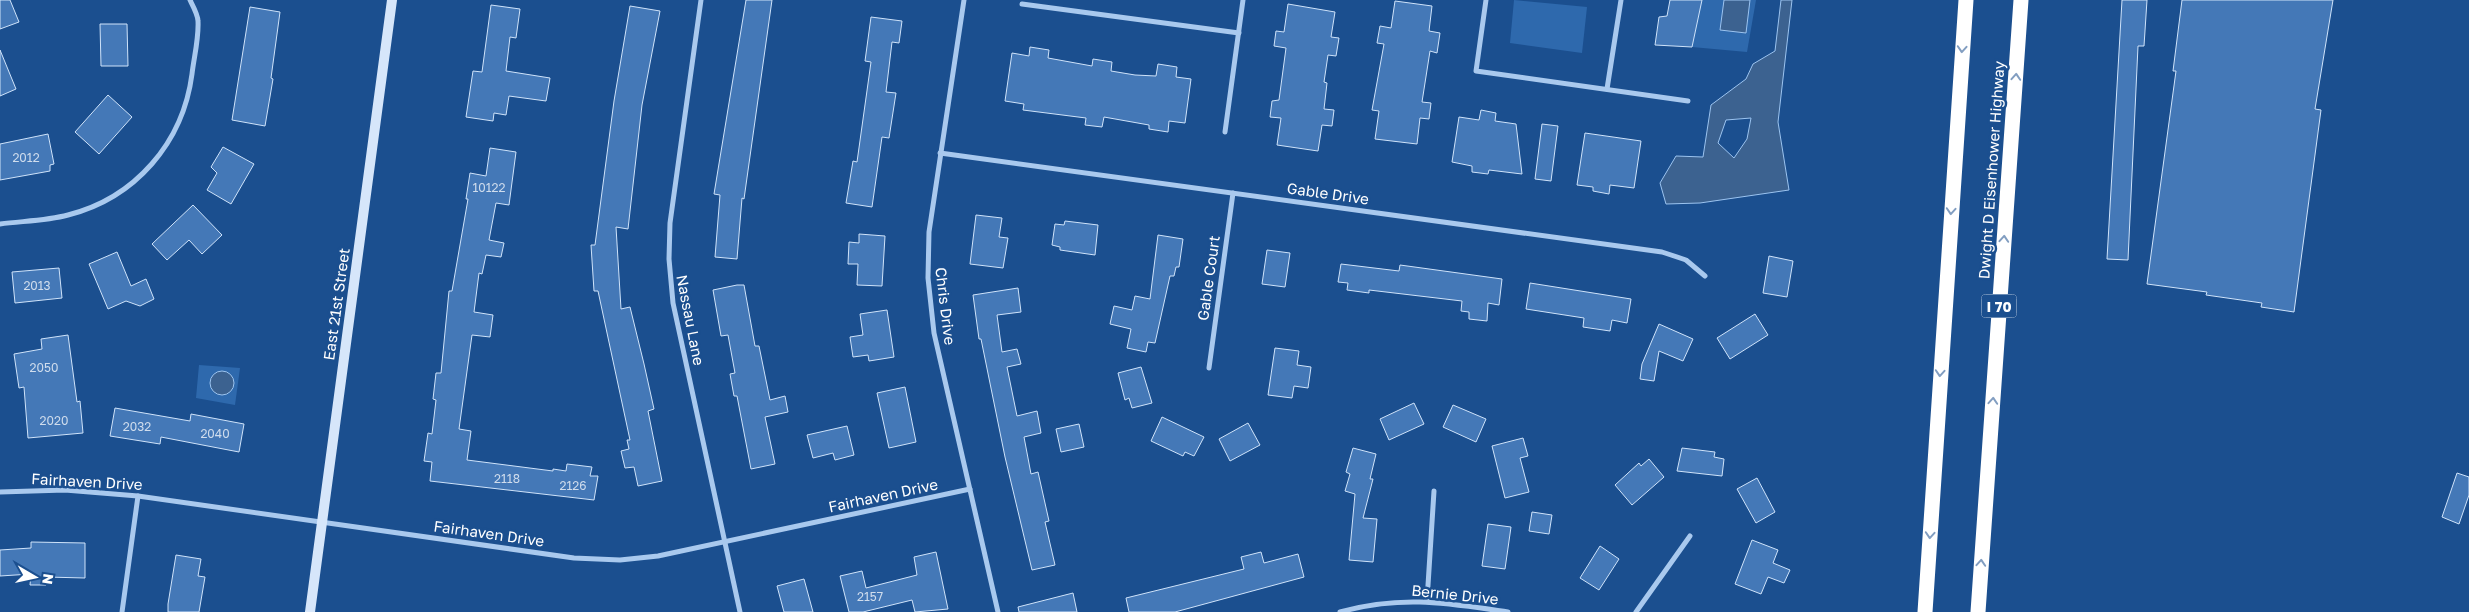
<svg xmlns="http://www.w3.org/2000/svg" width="2469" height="612" font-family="'Golos Text',sans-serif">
<rect width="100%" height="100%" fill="#1b4f8f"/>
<g fill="#2e69ad">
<polygon points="1514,0 1587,7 1582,53 1510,43"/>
<polygon points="1697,0 1756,0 1747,52 1692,47"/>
<polygon points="199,365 240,368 235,405 196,398"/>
</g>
<g fill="#3c6290" stroke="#9cc4f0" fill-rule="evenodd">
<polygon points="1724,0 1750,0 1746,33 1720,30"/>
<path d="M1781 0H1792L1778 122 1789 190 1700 203 1666 204 1660 183 1676 156 1703 157 1711 105 1746 79 1753 64 1775 51ZM1751 118 1747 139 1734 158 1718 143 1726 120Z"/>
<circle cx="222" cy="383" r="12"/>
</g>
<g fill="#4478b7" stroke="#cfe3fa">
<polygon points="0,0 10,0 19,22 0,29"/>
<polygon points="746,0 772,0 744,199 742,198 737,259 715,257 720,195 714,194"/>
<polygon points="1670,0 1702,0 1692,47 1655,45 1659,17 1667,16"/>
<polygon points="2122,0 2147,0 2144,46 2138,46 2128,260 2107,259"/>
<polygon points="2182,0 2333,0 2315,109 2321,110 2294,312 2261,307 2262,303 2206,295 2207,292 2147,284 2176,71 2173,71"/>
<polygon points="1395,1 1432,6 1429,31 1440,33 1437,53 1430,51 1422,102 1431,103 1429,119 1420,118 1417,144 1375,139 1379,111 1372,110 1384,44 1377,43 1380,26 1391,28"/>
<polygon points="1288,4 1335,12 1331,37 1339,38 1336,56 1328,55 1324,82 1327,83 1324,109 1334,110 1332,126 1322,125 1318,151 1277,145 1281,118 1270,117 1272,101 1279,100 1286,48 1274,46 1276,31 1284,32"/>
<polygon points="491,5 520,9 516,38 510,37 506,71 550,78 546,101 509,96 506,115 494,113 493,121 466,117 473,71 482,72"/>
<polygon points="630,6 660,11 642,105 628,229 616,227 621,309 630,307 644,364 654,409 648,411 662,481 638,486 634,467 625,468 621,451 629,449 627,440 630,440 598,291 594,291 591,245 595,245 614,101"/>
<polygon points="250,7 280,12 271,78 273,79 265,126 232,120"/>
<polygon points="871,17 902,21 899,43 892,42 886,92 896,93 889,138 882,137 872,207 846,203 853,161 857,162 871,62 865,61"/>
<polygon points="100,24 127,24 128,66 101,66"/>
<polygon points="1030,47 1049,50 1048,58 1092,66 1093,59 1112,62 1111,71 1135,75 1156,76 1158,64 1177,67 1176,77 1191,79 1185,123 1169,121 1168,132 1149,129 1149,125 1104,117 1102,127 1085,125 1086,118 1023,110 1024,104 1005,101 1012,53 1029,56"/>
<polygon points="0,50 16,89 0,96"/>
<polygon points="108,95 132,117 99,154 75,132"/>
<polygon points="1481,110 1496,113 1495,121 1516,124 1522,174 1489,170 1488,174 1472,172 1472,166 1452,162 1459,117 1479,120"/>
<polygon points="1542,124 1558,126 1551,181 1535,179"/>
<polygon points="1585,133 1641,141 1634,188 1610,185 1609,194 1593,191 1593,187 1577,185"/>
<polygon points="48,134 54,164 50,165 50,171 0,180 0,144"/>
<polygon points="223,147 254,164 231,204 207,190 217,173 211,167"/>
<polygon points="490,148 516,152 509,205 496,203 489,240 504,243 501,257 486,255 482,274 479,273 474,312 493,315 490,337 472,335 459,429 471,431 467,460 553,471 553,469 566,471 567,464 592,467 590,476 598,476 594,500 430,481 432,462 424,461 428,433 432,434 436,400 433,399 436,373 441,373 449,291 452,291 468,199 466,199 470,173 486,176"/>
<polygon points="193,205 222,235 202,254 189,240 167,260 152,244"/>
<polygon points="976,215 1002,218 999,237 1008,238 1003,268 970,264"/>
<polygon points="1065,221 1098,225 1095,255 1060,250 1060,247 1052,245 1055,224 1064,225"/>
<polygon points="859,234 885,236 882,286 857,285 858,264 848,264 849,242 859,243"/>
<polygon points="1158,235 1183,239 1179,267 1176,267 1174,276 1170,276 1155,343 1148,342 1146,352 1127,348 1131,329 1110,324 1114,306 1132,310 1135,296 1150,299"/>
<polygon points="1267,250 1290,253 1285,287 1262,284"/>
<polygon points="117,252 131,286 146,279 154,299 140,306 126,301 108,309 89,264"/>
<polygon points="1769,256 1793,261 1787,297 1763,293"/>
<polygon points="1341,264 1399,271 1400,265 1502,279 1499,305 1488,303 1487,321 1469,319 1469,312 1461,311 1462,301 1369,290 1369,293 1347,290 1348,283 1338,282"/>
<polygon points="59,268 62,298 15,303 12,272"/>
<polygon points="1530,283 1631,299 1627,323 1612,320 1610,331 1583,327 1584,318 1526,309"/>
<polygon points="737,285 744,285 755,346 759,346 770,400 785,396 788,412 765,417 775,464 751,469 737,396 734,396 730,374 735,373 728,335 721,336 713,290"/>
<polygon points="1018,288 1021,312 997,315 1002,352 1017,349 1021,364 1007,367 1017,416 1037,411 1041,433 1024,437 1031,474 1038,472 1049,521 1045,522 1055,565 1032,570 1005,457 981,339 979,339 973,295"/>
<polygon points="887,310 894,357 869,361 868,355 853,357 850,337 863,335 860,314"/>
<polygon points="1755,314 1768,335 1730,359 1717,338"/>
<polygon points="1659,324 1693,339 1683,361 1659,351 1654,381 1640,379 1642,364"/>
<polygon points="68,335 77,402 80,401 83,433 28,438 24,387 19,388 14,354 42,349 41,339"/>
<polygon points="1275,348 1299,351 1297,365 1311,367 1308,388 1294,386 1292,398 1268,395"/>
<polygon points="1141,367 1152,403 1132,408 1129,398 1125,400 1118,373"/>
<polygon points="905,387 916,442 889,448 877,393"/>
<polygon points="1414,403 1424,424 1389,440 1380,419"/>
<polygon points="1453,405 1486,419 1476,442 1443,427"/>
<polygon points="115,408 190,421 191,414 244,424 239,452 161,437 160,444 110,436"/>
<polygon points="1162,417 1204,437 1194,456 1185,452 1183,456 1151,441"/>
<polygon points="1248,423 1260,445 1230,461 1219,439"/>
<polygon points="1079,424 1084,447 1061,452 1056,429"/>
<polygon points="847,426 854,455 835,460 833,453 813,458 807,435"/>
<polygon points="1523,438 1528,456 1520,458 1529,492 1505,498 1492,446"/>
<polygon points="1353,448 1376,454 1370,479 1373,479 1363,518 1377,519 1373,562 1349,560 1355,494 1345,491 1350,474 1346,472"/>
<polygon points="1682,448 1715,452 1714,457 1724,459 1722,476 1677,471"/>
<polygon points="1649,459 1664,477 1632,505 1615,485 1639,463 1641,466"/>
<polygon points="2457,473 2469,477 2469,495 2459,524 2442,517"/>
<polygon points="1757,478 1775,512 1756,523 1737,489"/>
<polygon points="1532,512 1552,515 1549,534 1529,531"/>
<polygon points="1488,524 1511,527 1505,569 1482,566"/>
<polygon points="1752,540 1778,550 1773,563 1790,570 1784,583 1768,577 1761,594 1735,584"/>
<polygon points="31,542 85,543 85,578 46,577 46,585 30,585 31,574 0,576 0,550 31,548"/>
<polygon points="1600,546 1619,559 1599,590 1580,578"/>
<polygon points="936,552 948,609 915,612 912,600 863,612 849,612 840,576 862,571 866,588 917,575 914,557"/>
<polygon points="1261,552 1264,563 1298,554 1304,577 1175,612 1129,612 1126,598 1244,569 1241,557"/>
<polygon points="176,555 201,559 198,576 205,577 199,612 168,612 168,604"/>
<polygon points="804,579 813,612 784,612 777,586"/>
<polygon points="1073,593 1077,612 1019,612 1018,607"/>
</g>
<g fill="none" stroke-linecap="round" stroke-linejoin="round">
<g stroke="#a9c9ee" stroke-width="5">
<polyline points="701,0 670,223 669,259 673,303 740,612"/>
<polyline points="964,0 929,232 928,278 934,333 998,612"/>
<polyline points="1486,0 1476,71 1688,101"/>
<polyline points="1022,4 1239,33"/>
<polyline points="1607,89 1621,0"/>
<polyline points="1225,132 1243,0"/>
<polyline points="940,153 1662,252 1686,260 1705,276"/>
<path d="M0 224C22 221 46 221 68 215 135 198 183 143 192 74 194 57 199 38 198 21 198 15 193 6 190 0"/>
<polyline points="1209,368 1233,193"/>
<polyline points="0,492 65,490 138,496 574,558 620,560 658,556 970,489"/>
<polyline points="1427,601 1434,491"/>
<polyline points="122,612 138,496"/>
<path d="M1340 612C1402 595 1446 603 1508 612"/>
<polyline points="1636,612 1690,536"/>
</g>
<polyline stroke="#d6e6fa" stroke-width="10" points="310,612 392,0"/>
<g stroke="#fff" stroke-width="15">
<polyline points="1925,612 1966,0"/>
<polyline points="1978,612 2021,0"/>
</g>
</g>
<defs><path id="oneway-chevron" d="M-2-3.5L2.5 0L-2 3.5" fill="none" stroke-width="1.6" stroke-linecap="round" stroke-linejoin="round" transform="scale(1.25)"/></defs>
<g stroke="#829ec1">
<use href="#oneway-chevron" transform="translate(1962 49) rotate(94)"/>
<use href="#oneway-chevron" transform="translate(2016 77) rotate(-86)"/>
<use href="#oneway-chevron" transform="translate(1951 211) rotate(94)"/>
<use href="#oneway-chevron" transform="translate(2004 239) rotate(-86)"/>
<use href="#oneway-chevron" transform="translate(1940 373) rotate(94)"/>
<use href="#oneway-chevron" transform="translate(1993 401) rotate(-86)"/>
<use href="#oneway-chevron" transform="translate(1930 535) rotate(94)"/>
<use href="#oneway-chevron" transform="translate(1981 563) rotate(-86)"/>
</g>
<g text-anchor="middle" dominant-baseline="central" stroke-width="5" stroke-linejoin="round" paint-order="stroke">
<g font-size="12" fill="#d0dded">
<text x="26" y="157">2012</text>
<text x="489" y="187">10122</text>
<text x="37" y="285">2013</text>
<text x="44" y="367">2050</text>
<text x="54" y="420">2020</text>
<text x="137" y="426">2032</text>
<text x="215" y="433">2040</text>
<text x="507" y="478">2118</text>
<text x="573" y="485">2126</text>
<text x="870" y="596">2157</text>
</g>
<rect fill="#1b4f8f" stroke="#bbcadd" stroke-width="1" x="1981.5" y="294.5" width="35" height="23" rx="4"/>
<g font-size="14" font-weight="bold" fill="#fff">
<text x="1999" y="306">I 70</text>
</g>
<g font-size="15" fill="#fff" stroke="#1b4f8f">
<text transform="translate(1991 170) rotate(-86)">Dwight D Eisenhower Highway</text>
<text transform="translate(1328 193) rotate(8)">Gable Drive</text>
<text transform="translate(1208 278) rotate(-82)">Gable Court</text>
<text transform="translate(336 304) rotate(-82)">East 21st Street</text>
<text transform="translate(946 306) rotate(83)">Chris Drive</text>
<text transform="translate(691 320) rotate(79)">Nassau Lane</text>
<text transform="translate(87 481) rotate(3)">Fairhaven Drive</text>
<text transform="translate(883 495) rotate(-12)">Fairhaven Drive</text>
<text transform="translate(489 533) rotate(8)">Fairhaven Drive</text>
<text transform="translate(1455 594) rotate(6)">Bernie Drive</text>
</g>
</g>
<g transform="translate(35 577) rotate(99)" stroke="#1b4f8f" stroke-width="4" paint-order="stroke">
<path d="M0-4L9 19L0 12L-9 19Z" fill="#ffffff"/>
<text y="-8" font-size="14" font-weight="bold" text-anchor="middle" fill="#ffffff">N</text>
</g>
</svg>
